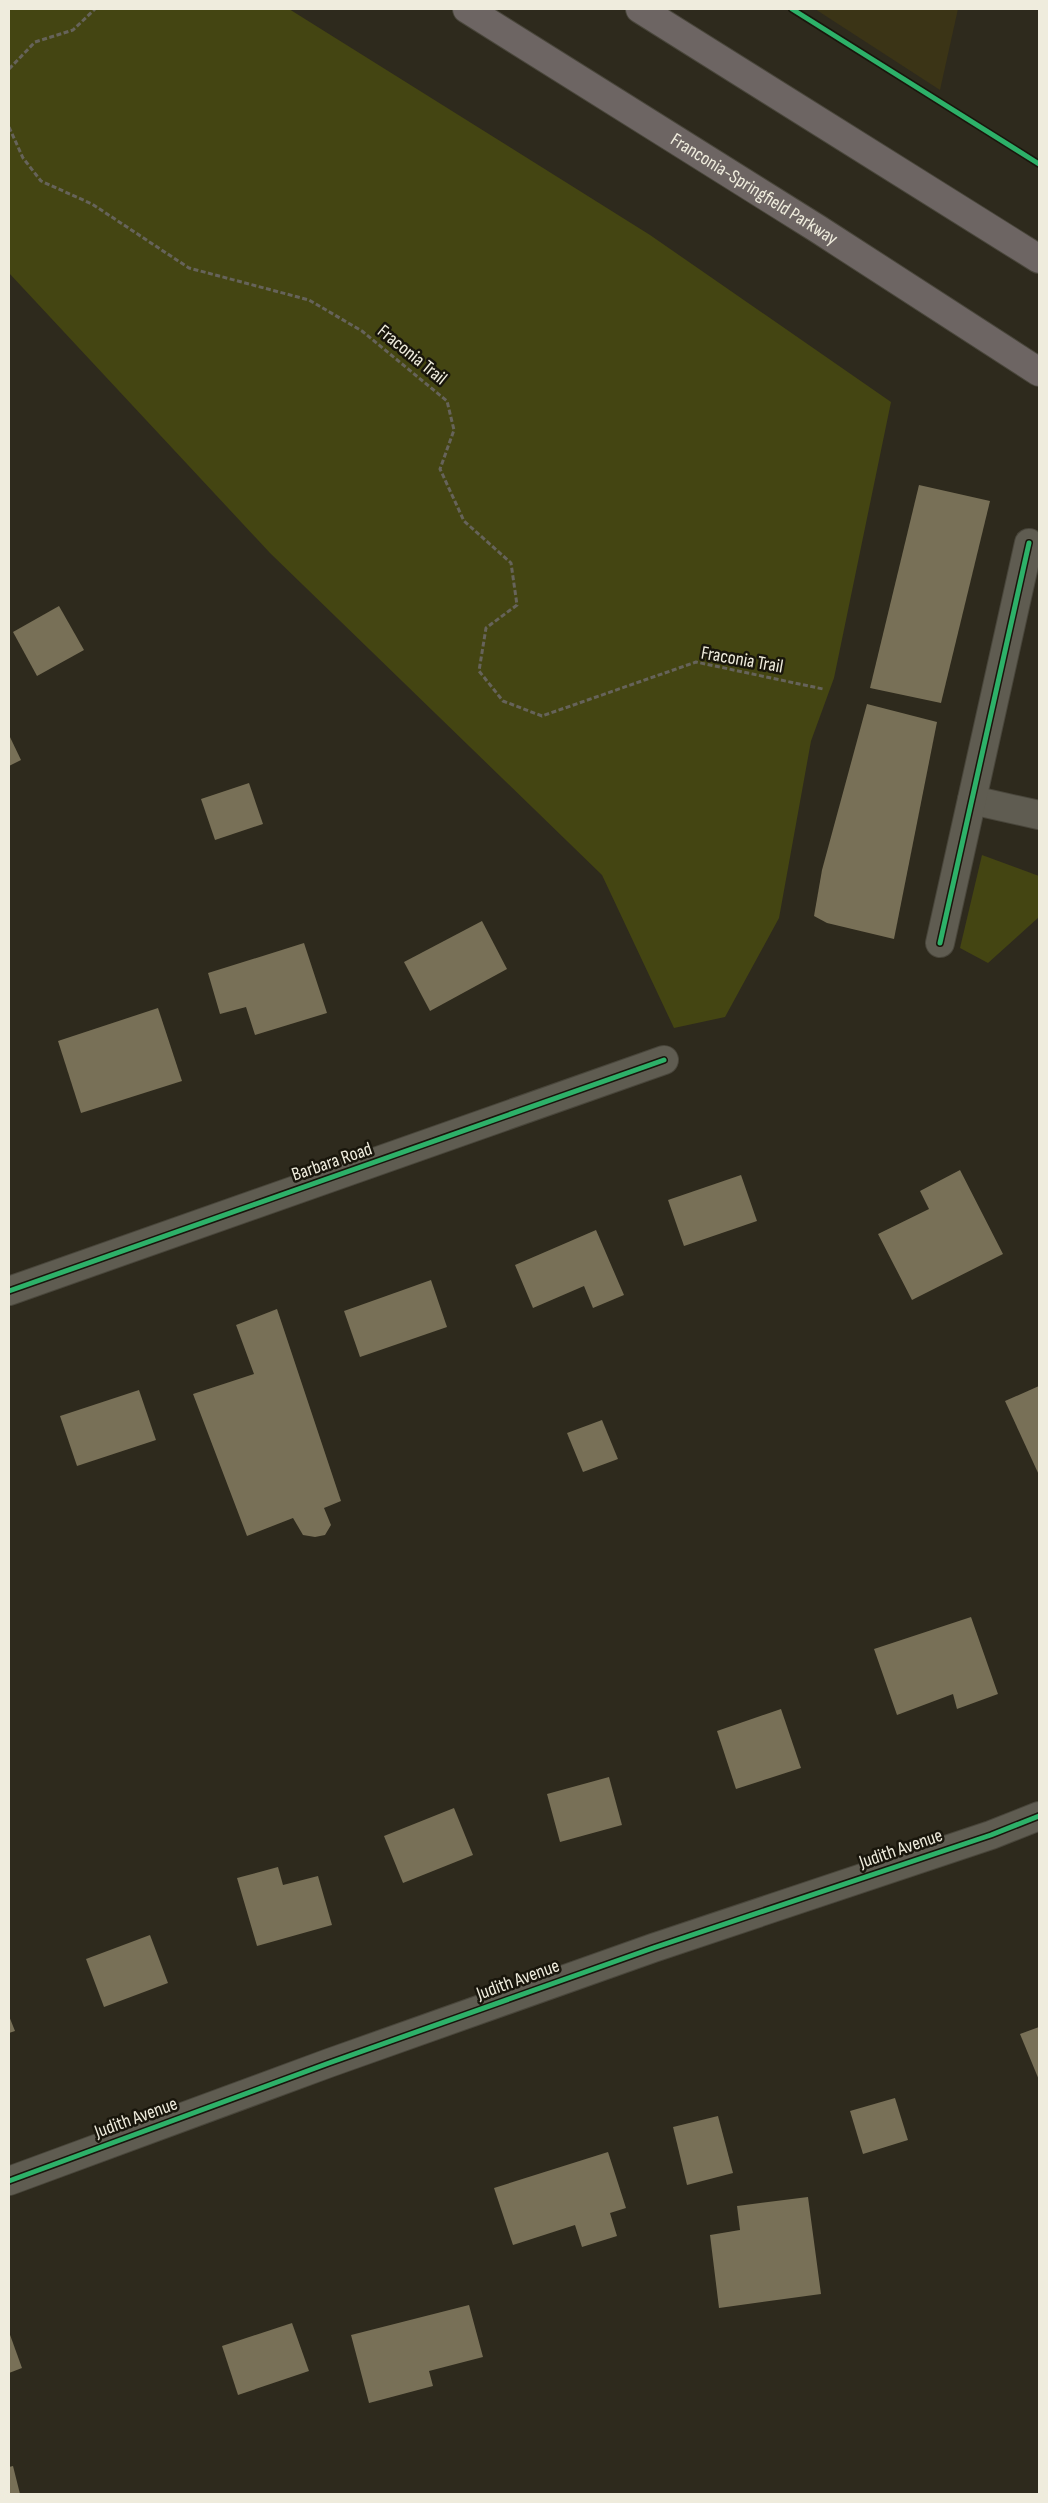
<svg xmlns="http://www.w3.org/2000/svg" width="1048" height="2503" font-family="'Sofia Sans Condensed',sans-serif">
<rect width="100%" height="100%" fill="#2e2a1d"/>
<polygon fill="#3b3416" points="815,9 958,9 940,90"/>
<g fill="#444512">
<polygon points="9,9 289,9 650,235 891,402 834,678 811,741 779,918 725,1017 674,1028 602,875 270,553 9,273"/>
<polygon points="982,855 1039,876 1039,917 988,963 960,948"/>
</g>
<g fill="#787057">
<polygon points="919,485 990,501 941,703 870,688"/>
<polygon points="59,606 84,650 37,676 13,632"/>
<polygon points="867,704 937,722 894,939 827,923 814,916 822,870"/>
<polygon points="9,735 21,760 9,766"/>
<polygon points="249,783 263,824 215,840 201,799"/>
<polygon points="482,921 507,969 430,1011 404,962"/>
<polygon points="304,943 327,1013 255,1035 246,1007 220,1014 208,973"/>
<polygon points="158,1008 182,1081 81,1113 58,1041"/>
<polygon points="960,1170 1003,1254 912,1300 878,1234 929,1209 920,1191"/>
<polygon points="741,1175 757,1221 684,1246 668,1200"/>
<polygon points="596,1230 624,1295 593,1308 584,1286 533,1308 515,1265"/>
<polygon points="431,1280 447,1327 360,1357 344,1311"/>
<polygon points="277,1309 341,1501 324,1508 331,1525 325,1535 315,1537 303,1535 293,1518 247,1536 193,1394 254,1374 236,1325"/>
<polygon points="1039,1386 1039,1475 1005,1401"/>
<polygon points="139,1390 156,1440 77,1466 60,1416"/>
<polygon points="602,1420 618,1459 583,1472 567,1433"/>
<polygon points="971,1617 998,1694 957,1709 953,1694 897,1715 874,1649"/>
<polygon points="781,1709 801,1768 736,1789 717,1731"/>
<polygon points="609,1777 622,1825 560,1842 547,1794"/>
<polygon points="454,1808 473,1855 403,1883 384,1836"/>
<polygon points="278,1867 283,1885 318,1876 332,1925 257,1946 237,1878"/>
<polygon points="150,1935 168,1983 104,2007 86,1959"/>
<polygon points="9,2016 15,2031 9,2033"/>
<polygon points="1039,2027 1039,2080 1020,2034"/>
<polygon points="895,2098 908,2140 863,2154 850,2111"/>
<polygon points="718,2116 733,2173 687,2185 673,2127"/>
<polygon points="608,2152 626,2208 610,2213 617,2236 582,2247 575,2225 513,2245 494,2188"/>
<polygon points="808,2197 821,2294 719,2308 710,2235 740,2230 737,2206"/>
<polygon points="469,2305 483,2357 429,2371 433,2386 369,2403 351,2335"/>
<polygon points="292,2323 309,2371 238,2395 222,2346"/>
<polygon points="9,2332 22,2368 9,2373"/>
<polygon points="13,2466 20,2494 9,2494 9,2467"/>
</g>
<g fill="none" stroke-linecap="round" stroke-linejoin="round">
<g stroke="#49463b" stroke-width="30">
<g id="minor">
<polyline points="972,800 1039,815"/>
<polyline points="940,943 1029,543"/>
<polyline points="9,1291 664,1060"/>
<polyline points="9,2181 329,2063 653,1948 991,1835 1039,1816"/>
</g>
</g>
<g stroke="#49463b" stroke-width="30">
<g id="primary">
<path id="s1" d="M467 9 818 229 1039 372"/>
<polyline points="640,9 1039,259"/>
</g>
</g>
<g stroke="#66635a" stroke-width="3" stroke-dasharray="5 2.5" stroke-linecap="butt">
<polyline points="9,69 35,42 73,30 95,9"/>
<polyline points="9,127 23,158 41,181 92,204 189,268 309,300 362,331 447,401 454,430 440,469 464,521 511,563 517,605 486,628 479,671 503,701 542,716 696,662 823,689"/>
</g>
<use href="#minor" stroke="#5f5c51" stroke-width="28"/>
<use href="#primary" stroke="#6d6563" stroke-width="28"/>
<g stroke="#19160c" stroke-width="8">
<g id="cycleway">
<polyline points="792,9 1039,164"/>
<polyline points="940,943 1029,543"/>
<polyline points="9,1291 664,1060"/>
<polyline points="9,2181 329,2063 653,1948 991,1835 1039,1816"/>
</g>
</g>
<use href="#cycleway" stroke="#2db169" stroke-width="5"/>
</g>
<g text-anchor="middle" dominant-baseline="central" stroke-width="5" stroke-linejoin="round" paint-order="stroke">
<g font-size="19" fill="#efecdd" stroke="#19160c">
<text stroke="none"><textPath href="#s1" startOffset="339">Franconia-Springfield Parkway</textPath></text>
<text transform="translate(412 355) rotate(39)">Fraconia Trail</text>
<text transform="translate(742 660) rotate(10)">Fraconia Trail</text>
<text transform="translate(332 1162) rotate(-19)">Barbara Road</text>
<text transform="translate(901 1849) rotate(-19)">Judith Avenue</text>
<text transform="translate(518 1980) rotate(-20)">Judith Avenue</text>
<text transform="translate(136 2118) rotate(-20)">Judith Avenue</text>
</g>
</g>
<rect width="1048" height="2503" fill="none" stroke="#efecdd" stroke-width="20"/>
</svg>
